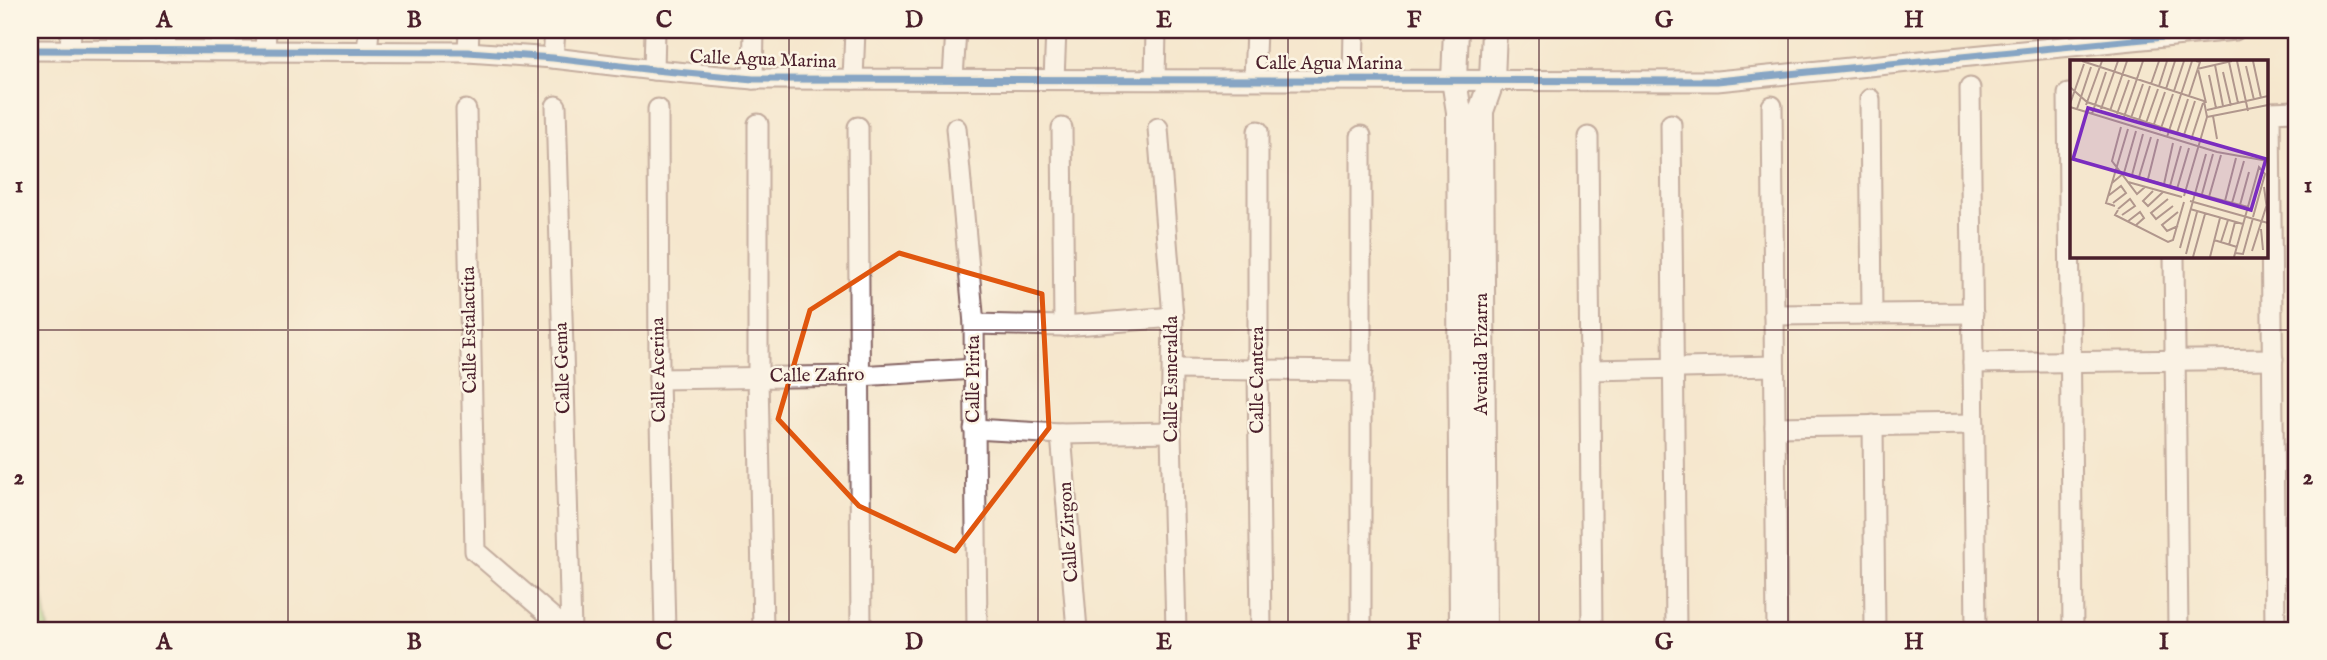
<svg xmlns="http://www.w3.org/2000/svg" width="2327" height="660" font-family="'IM FELL English',serif">
<rect width="100%" height="100%" fill="#fcf5e5"/>
<filter id="ink" filterUnits="userSpaceOnUse"><feTurbulence type="fractalNoise" baseFrequency=".0143" numOctaves="2"/><feDisplacementMap in="SourceGraphic" scale="14" xChannelSelector="R" yChannelSelector="G"/><feConvolveMatrix kernelMatrix="1 2 1 2 8 2 1 2 1" color-interpolation-filters="sRGB"/></filter>
<filter id="wash" filterUnits="userSpaceOnUse"><feTurbulence type="fractalNoise" baseFrequency=".00686" numOctaves="4" result="noise"/><feDisplacementMap in="SourceGraphic" scale="28" xChannelSelector="R" yChannelSelector="G"/><feGaussianBlur stdDeviation="1.57" result="paint"/><feColorMatrix in="noise" values="0 0 0 0 0 0 0 0 0 0 0 0 0 0 0 0 0 1.4 0 .05"/><feComposite in="paint" operator="in"/></filter>
<g filter="url(#wash)">
<rect width="100%" height="100%" fill="#f5e7ce"/>
<polygon fill="#a3d787" stroke="#767b59" stroke-width="2" points="30,509 48,630 30,630"/>
</g>
<g filter="url(#ink)">
<g fill="none" stroke-linecap="round" stroke-linejoin="round">
<g stroke="#866564" stroke-width="23">
<g id="minor">
<polyline points="30,50 468,52 553,58 654,70 753,79 1717,81 2235,30"/>
<polyline points="70,50 71,30"/>
<polyline points="165,51 166,30"/>
<polyline points="265,52 266,30"/>
<polyline points="367,52 369,30"/>
<polyline points="468,52 469,30"/>
<polyline points="553,58 555,30"/>
<polyline points="654,70 655,30"/>
<polyline points="953,78 956,30"/>
<polyline points="753,79 754,30"/>
<polyline points="853,79 855,30"/>
<polyline points="1054,79 1056,30"/>
<polyline points="1155,79 1156,30"/>
<polyline points="1254,79 1256,30"/>
<polyline points="1353,79 1354,30"/>
<polyline points="1970,88 1976,630"/>
<polyline points="2068,94 2073,630"/>
<polyline points="1870,99 1872,314"/>
<polyline points="556,106 571,630"/>
<polyline points="1772,106 1777,630"/>
<polyline points="658,109 659,379 665,630"/>
<polyline points="466,110 475,551 567,630"/>
<polyline points="758,124 758,377 763,630"/>
<polyline points="1671,124 1676,630"/>
<polyline points="858,127 861,630"/>
<polyline points="956,128 974,324 977,630"/>
<polyline points="1062,128 1064,326"/>
<polyline points="1158,128 1173,317 1171,432 1176,630"/>
<polyline points="1258,131 1258,370 1261,630"/>
<polyline points="1588,137 1592,630"/>
<polyline points="2174,256 2178,630"/>
<polyline points="1774,315 1973,313"/>
<polyline points="974,324 1064,326 1173,317"/>
<polyline points="1973,363 2273,359"/>
<polyline points="1173,369 1362,371"/>
<polyline points="1591,370 1774,366"/>
<polyline points="659,379 859,376 975,369"/>
<polyline points="1873,425 1875,630"/>
<polyline points="1775,427 1974,424"/>
<polyline points="974,429 1061,434 1171,432"/>
<polyline points="1061,434 1077,630"/>
<polyline points="1361,630 1361,136"/>
<polyline points="2275,630 2270,112 2297,111"/>
</g>
</g>
<g stroke="#866564" stroke-width="28">
<g id="tertiary">
<polyline points="1456,30 1454,80 1459,112 1462,630"/>
<polyline points="1484,630 1481,111 1492,80 1494,30"/>
</g>
</g>
<use href="#minor" stroke="#fff" stroke-width="19"/>
<use href="#tertiary" stroke="#fff" stroke-width="24"/>
<g stroke="#fcf5e5" stroke-width="11">
<polyline id="cycleway" points="30,50 468,52 553,58 654,70 753,79 1717,81 2235,30"/>
</g>
<use href="#cycleway" stroke="#0057b8" stroke-width="7"/>
</g>
</g>
<path d="M0 0H2327V660H0ZM899 253 1042 294 1049 428 955 551 859 506 778 419 810 310Z" fill="#f5e7ce" fill-opacity=".55" fill-rule="evenodd"/>
<path fill="none" stroke="#e0560e" stroke-width="5" stroke-linejoin="round" d="M899 253 1042 294 1049 428 955 551 859 506 778 419 810 310Z"/>
<path fill="none" stroke="#4a1f2b" stroke-width="2" stroke-opacity="0.55" d="M288 30V630M538 30V630M789 30V630M1038 30V630M1288 30V630M1539 30V630M1788 30V630M2038 30V630M30 330H2297"/>
<g text-anchor="middle" dominant-baseline="central" stroke-width="5" stroke-linejoin="round" paint-order="stroke">
<g font-size="19" fill="#4a1f2b" stroke="#fcf5e5">
<text transform="translate(763 60) rotate(2)">Calle Agua Marina</text>
<text x="1329" y="64">Calle Agua Marina</text>
<text transform="translate(470 330) rotate(-91)">Calle Estalactita</text>
<text transform="translate(1482 354) rotate(-90)">Avenida Pizarra</text>
<text transform="translate(563 368) rotate(-92)">Calle Gema</text>
<text transform="translate(659 370) rotate(-91)">Calle Acerina</text>
<text transform="translate(817 376) rotate(-1)">Calle Zafiro</text>
<text transform="translate(974 379) rotate(-90)">Calle Pirita</text>
<text transform="translate(1172 379) rotate(-90)">Calle Esmeralda</text>
<text transform="translate(1258 380) rotate(-90)">Calle Cantera</text>
<text transform="translate(1069 532) rotate(-94)">Calle Zirgon</text>
</g>
</g>
<g transform="translate(2070 60)">
<rect width="198" height="198" fill="#f5e7ce"/>
<path fill="none" stroke="#b1978d" stroke-width="2" d="M12 1 134 41 137 57 114 136M167 1 178 51M183 1 191 38M159 2 168 43M145 5 153 46M176 6 184 40M127 9 162 1M128 9 136 43M153 12 161 46M139 15 146 48M81 24 89 1M89 26 97 1M0 27 17 42 132 81M96 29 105 1M104 31 114 1M119 36 130 2 126 1M0 44 14 4M16 45 32 1M0 47 147 92 198 101M7 49 21 7M31 49 48 1M137 50 198 36M40 51 57 1M22 54 36 12M47 54 59 20M143 56 147 79M54 57 73 1M137 57 198 45M61 58 73 24M68 63 80 26M75 66 88 29M51 67 42 101 67 134 75 127M83 67 95 32M90 71 103 34M107 73 118 39M114 75 125 41M97 77 122 1M121 80 133 43M54 113 107 128M62 115 73 74M69 117 81 77M78 119 88 79M58 122 112 137M42 123 54 113 66 71M94 124 103 83M100 126 111 86M194 127 198 157M107 129 119 88M83 131 73 141 78 146 93 132M125 133 178 147M132 134 143 94M38 136 51 126 56 133 43 143M139 137 151 95M98 139 81 153 86 159 103 146M120 141 198 163M155 141 166 98M162 143 174 101M170 145 179 112M45 146 36 143 58 69M48 149 60 139 65 146 52 155M120 149 173 164M48 150 45 155 98 182 103 180 114 142M108 152 92 165 97 171 108 166M57 162 70 152 74 158 65 166M191 169 193 190M144 180 167 187M151 182 158 160M159 185 165 162M110 188 136 94M182 191 197 144M165 193 173 194 183 158M116 194 127 152M123 197 135 154M140 197 150 158M164 197 189 107 195 114 183 157"/>
<path fill="#7b2cbf" fill-opacity="0.15" stroke="#7b2cbf" stroke-width="3.5" d="M18 48 196 99 181 150 3 99Z"/>
<rect width="198" height="198" fill="none" stroke="#4a1f2b" stroke-width="3.5"/>
</g>
<rect width="2327" height="660" fill="none" stroke="#fcf5e5" stroke-width="77"/>
<rect x="38" y="38" width="2250" height="584" fill="none" stroke="#4a1f2b" stroke-width="2.5"/>
<g font-size="23" text-anchor="middle" font-weight="bold" fill="#4a1f2b">
<text x="164" y="27">A</text>
<text x="414" y="27">B</text>
<text x="664" y="27">C</text>
<text x="914" y="27">D</text>
<text x="1164" y="27">E</text>
<text x="1414" y="27">F</text>
<text x="1664" y="27">G</text>
<text x="1914" y="27">H</text>
<text x="2164" y="27">I</text>
<text x="19" y="192">1</text>
<text x="2308" y="192">1</text>
<text x="19" y="484">2</text>
<text x="2308" y="484">2</text>
<text x="164" y="649">A</text>
<text x="414" y="649">B</text>
<text x="664" y="649">C</text>
<text x="914" y="649">D</text>
<text x="1164" y="649">E</text>
<text x="1414" y="649">F</text>
<text x="1664" y="649">G</text>
<text x="1914" y="649">H</text>
<text x="2164" y="649">I</text>
</g>
</svg>
